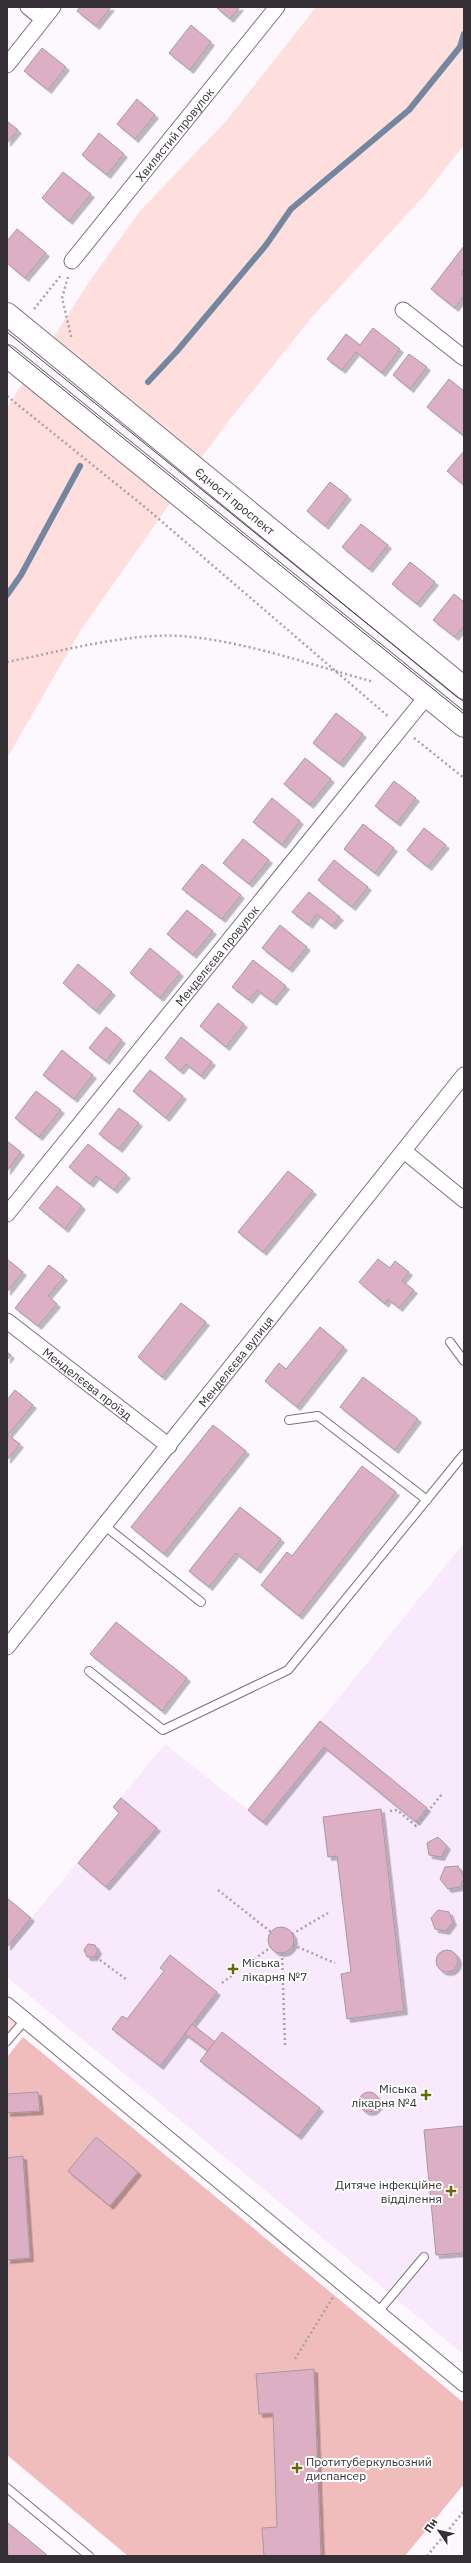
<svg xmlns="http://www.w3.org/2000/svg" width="471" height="2563" font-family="'IBM Plex Sans',sans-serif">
<defs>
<filter id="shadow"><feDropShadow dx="3.5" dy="3.5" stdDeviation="0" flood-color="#0004"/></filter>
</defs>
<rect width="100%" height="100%" fill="#fdf8fe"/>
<polygon fill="#f8e9fd" points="464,1543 464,2355 7,1977 7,1947 119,1813 113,1807 165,1744 248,1810"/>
<g fill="#ffdfde">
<polygon points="316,7 464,7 464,145 424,196 313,316 227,423 197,464 49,344 89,282 140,211 227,120"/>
<polygon points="25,379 173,499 81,630 7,758 7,408"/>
<polygon points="7,2015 17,2023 7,2034"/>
</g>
<polygon fill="#f1bdbc" points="23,2037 464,2403 464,2484 405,2556 128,2556 7,2455 7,2057"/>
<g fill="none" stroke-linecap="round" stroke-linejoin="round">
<g stroke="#7586a1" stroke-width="6">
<polyline points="148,382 177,351 266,245 291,209 409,110 460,47 464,34"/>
<polyline points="7,595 21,575 80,466"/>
</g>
</g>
<g fill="#ddafc4" stroke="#a8989f" filter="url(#shadow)">
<polygon points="80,7 111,7 96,26 77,11"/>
<polygon points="216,7 240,7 230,19"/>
<polygon points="191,25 211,42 190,70 169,53"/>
<polygon points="42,48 66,67 48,90 24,71"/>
<polygon points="137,99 155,115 135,139 117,124"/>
<polygon points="7,121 18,130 7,143"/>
<polygon points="99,133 124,154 107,175 82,155"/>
<polygon points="63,172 91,194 69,221 42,198"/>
<polygon points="17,229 46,253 25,278 7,263 7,241"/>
<polygon points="464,246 464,269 461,274 464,276 464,296 455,308 431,289"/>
<polygon points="373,328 400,349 382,373 356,352 342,370 327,359 346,334 360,345"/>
<polygon points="409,354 427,367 410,389 393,375"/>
<polygon points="449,379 464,391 464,436 427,407"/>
<polygon points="464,451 464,485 447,471"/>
<polygon points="330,482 348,496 325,526 307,511"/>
<polygon points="361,524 388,545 369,569 342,547"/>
<polygon points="410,562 435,582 417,604 392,584"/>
<polygon points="454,594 464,602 464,626 455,637 433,620"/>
<polygon points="336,713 363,734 340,764 313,743"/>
<polygon points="305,758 331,779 310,805 284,784"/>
<polygon points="394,781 416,798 397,823 375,806"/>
<polygon points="272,798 300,821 282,845 253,822"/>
<polygon points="363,824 394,848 375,873 344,849"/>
<polygon points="424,828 446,845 428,867 407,850"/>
<polygon points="243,839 269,860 249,884 223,863"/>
<polygon points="334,860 368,887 352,907 318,880"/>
<polygon points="202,864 241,895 222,919 182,889"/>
<polygon points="309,892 340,917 332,926 317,914 309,925 292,912"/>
<polygon points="187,910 213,931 193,955 167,934"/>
<polygon points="280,925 307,947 289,969 262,948"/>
<polygon points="150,948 180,973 160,998 130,973"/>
<polygon points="253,960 286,986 273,1002 257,990 249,1000 232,987"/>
<polygon points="78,964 112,992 96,1011 63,983"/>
<polygon points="218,1003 244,1024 226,1047 200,1026"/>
<polygon points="106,1027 122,1040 106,1061 89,1048"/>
<polygon points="181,1037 212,1062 201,1076 186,1064 180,1071 165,1058"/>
<polygon points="62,1050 93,1075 74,1099 43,1075"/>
<polygon points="150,1070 183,1096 166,1118 133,1091"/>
<polygon points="36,1091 61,1110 39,1137 15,1118"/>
<polygon points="119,1108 139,1123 119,1149 99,1134"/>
<polygon points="7,1141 21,1152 7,1171"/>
<polygon points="88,1144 127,1175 114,1190 96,1176 90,1184 69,1167"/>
<polygon points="288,1171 313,1191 263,1252 238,1232"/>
<polygon points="57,1186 82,1206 65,1229 39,1208"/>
<polygon points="7,1259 23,1272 7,1292"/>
<polygon points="378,1259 390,1268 395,1261 409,1272 402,1281 414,1290 399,1308 388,1299 385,1304 359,1282"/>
<polygon points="49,1265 64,1277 48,1296 57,1304 38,1326 15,1308"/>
<polygon points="181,1303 206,1322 162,1377 138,1357"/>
<polygon points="320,1327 344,1347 297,1407 265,1381 279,1363 286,1369"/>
<polygon points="7,1352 11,1355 7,1360"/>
<polygon points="363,1377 418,1419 395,1450 340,1407"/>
<polygon points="15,1390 33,1405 8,1435 20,1444 7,1460 7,1400"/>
<polygon points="213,1425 246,1451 164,1554 131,1527"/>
<polygon points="362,1466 396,1492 299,1616 261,1585 287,1552 292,1556"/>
<polygon points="240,1507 281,1539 257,1570 236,1553 209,1587 189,1571"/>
<polygon points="116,1622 187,1678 162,1711 90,1654"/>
<polygon points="320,1721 427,1808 416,1822 324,1747 263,1822 248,1810"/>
<polygon points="121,1798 157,1828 106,1887 78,1863 119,1813 113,1807"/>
<polygon points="381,1809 404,2011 347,2019 341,1974 351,1972 337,1856 328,1857 323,1817"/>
<polygon points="438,1837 447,1846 441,1857 429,1855 427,1843"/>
<polygon points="458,1866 464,1878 460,1887 448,1889 440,1879 445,1867"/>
<polygon points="7,1898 31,1918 7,1947"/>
<polygon points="438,1910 449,1912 453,1922 446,1931 435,1929 431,1918"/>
<circle cx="281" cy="1940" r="13"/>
<polygon points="88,1944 95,1945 98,1951 94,1957 87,1957 84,1950"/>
<circle cx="447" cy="1961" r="11"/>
<polygon points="170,1955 217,1992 160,2066 112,2029 122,2016 127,2019 164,1971 160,1968"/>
<polygon points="192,2024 215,2042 208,2051 185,2034"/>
<polygon points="222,2032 320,2108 298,2136 200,2061"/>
<circle cx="369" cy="2102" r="10"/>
<polygon points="38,2092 40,2111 7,2113 7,2094"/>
<polygon points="464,2126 464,2253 436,2255 424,2130"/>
<polygon points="96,2137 138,2172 110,2206 68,2171"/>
<polygon points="23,2156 30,2258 7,2260 7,2158"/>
<polygon points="314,2369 321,2556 264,2556 262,2528 277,2527 273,2413 259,2414 256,2374"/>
<polygon points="7,2522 48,2556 8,2556"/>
</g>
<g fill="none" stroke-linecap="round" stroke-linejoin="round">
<g stroke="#7b717d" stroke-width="10">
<g id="service">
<polyline points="450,1342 464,1361"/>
<polyline points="289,1420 318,1416 427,1500"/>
<polyline points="105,1526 201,1602"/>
<polyline points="89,1671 163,1730 288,1670 464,1454"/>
<polyline points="7,2041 25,2020"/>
<polyline points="378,2312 424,2257"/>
<polyline points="7,2488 89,2556"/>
</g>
</g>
<g stroke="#7b717d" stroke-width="17">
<g id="minor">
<polyline points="28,7 43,19"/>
<polyline points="7,65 53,7"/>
<path id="s1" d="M72 261 277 7"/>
<polyline points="403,310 464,358"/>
<polyline points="404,1151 464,1200"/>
<path id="s2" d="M7 1214 427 696"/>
<path id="s3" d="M7 1321 169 1446"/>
<path id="s4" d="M7 1647 464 1075"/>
<polyline points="7,2005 464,2384"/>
</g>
</g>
<g stroke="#7b717d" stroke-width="24">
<g id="secondary">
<path id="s5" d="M7 314 464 688"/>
<polyline points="7,356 464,726"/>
</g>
</g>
<g stroke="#a7a2a8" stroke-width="2.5" stroke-dasharray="2 3" stroke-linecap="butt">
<polyline points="68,277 62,298 72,340"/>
<polyline points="34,309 62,274"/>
<polyline points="7,396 146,508 389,717"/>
<path d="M7 662C63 651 136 630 192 637 254 644 315 666 374 682"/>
<polyline points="414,738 464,778"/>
<polyline points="390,1811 397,1810 416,1826 442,1794"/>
<polyline points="218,1890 271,1932"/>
<polyline points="292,1934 328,1913"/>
<polyline points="293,1945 335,1963"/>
<polyline points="282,1953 285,2045"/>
<polyline points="96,1957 127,1980"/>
<polyline points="222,1983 271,1947"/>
<polyline points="295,2359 333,2297"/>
<polyline points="427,2556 464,2511"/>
</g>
<use href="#service" stroke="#fff" stroke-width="8"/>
<use href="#minor" stroke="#fff" stroke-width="15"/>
<use href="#secondary" stroke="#fff" stroke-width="22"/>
<g stroke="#4b464c" stroke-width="1">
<polyline points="7,332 464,702"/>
<polyline points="7,344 464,714"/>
</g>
</g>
<g fill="#666a0b" stroke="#fff" stroke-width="1.5">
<path d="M231 1963h4v4h4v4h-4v4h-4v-4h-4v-4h4z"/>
<path d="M424 2089h4v4h4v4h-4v4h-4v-4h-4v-4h4z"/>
<path d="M449 2185h4v4h4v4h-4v4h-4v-4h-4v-4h4z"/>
<path d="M295 2462h4v4h4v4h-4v4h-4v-4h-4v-4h4z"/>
</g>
<g text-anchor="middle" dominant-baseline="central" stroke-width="4" stroke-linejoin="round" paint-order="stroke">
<g font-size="12" fill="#343035" stroke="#fff">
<text stroke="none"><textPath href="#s1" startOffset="163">Хвилястий провулок</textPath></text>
<text stroke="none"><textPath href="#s5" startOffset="295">Єдності проспект</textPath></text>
<text stroke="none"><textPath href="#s2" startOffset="333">Менделєєва провулок</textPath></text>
<text stroke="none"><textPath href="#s4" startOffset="366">Менделєєва вулиця</textPath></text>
<text stroke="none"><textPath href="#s3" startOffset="102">Менделєєва проїзд</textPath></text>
</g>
<g font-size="12" fill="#343035" stroke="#fff" text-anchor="start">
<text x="242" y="1962">Міська<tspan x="242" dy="14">лікарня №7</tspan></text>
<text x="417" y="2088" text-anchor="end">Міська<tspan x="417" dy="14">лікарня №4</tspan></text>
<text x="442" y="2184" text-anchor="end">Дитяче інфекційне<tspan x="442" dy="14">відділення</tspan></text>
<text x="306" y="2461">Протитуберкульозний<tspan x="306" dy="14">диспансер</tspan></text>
</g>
</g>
<rect width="471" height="2563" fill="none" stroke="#343035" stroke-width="16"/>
<g transform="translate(439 2531) rotate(304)" stroke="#ffffff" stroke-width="3" paint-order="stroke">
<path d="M0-3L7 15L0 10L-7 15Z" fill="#343035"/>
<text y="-6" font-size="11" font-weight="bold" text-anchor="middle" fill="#343035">Пн</text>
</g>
</svg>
